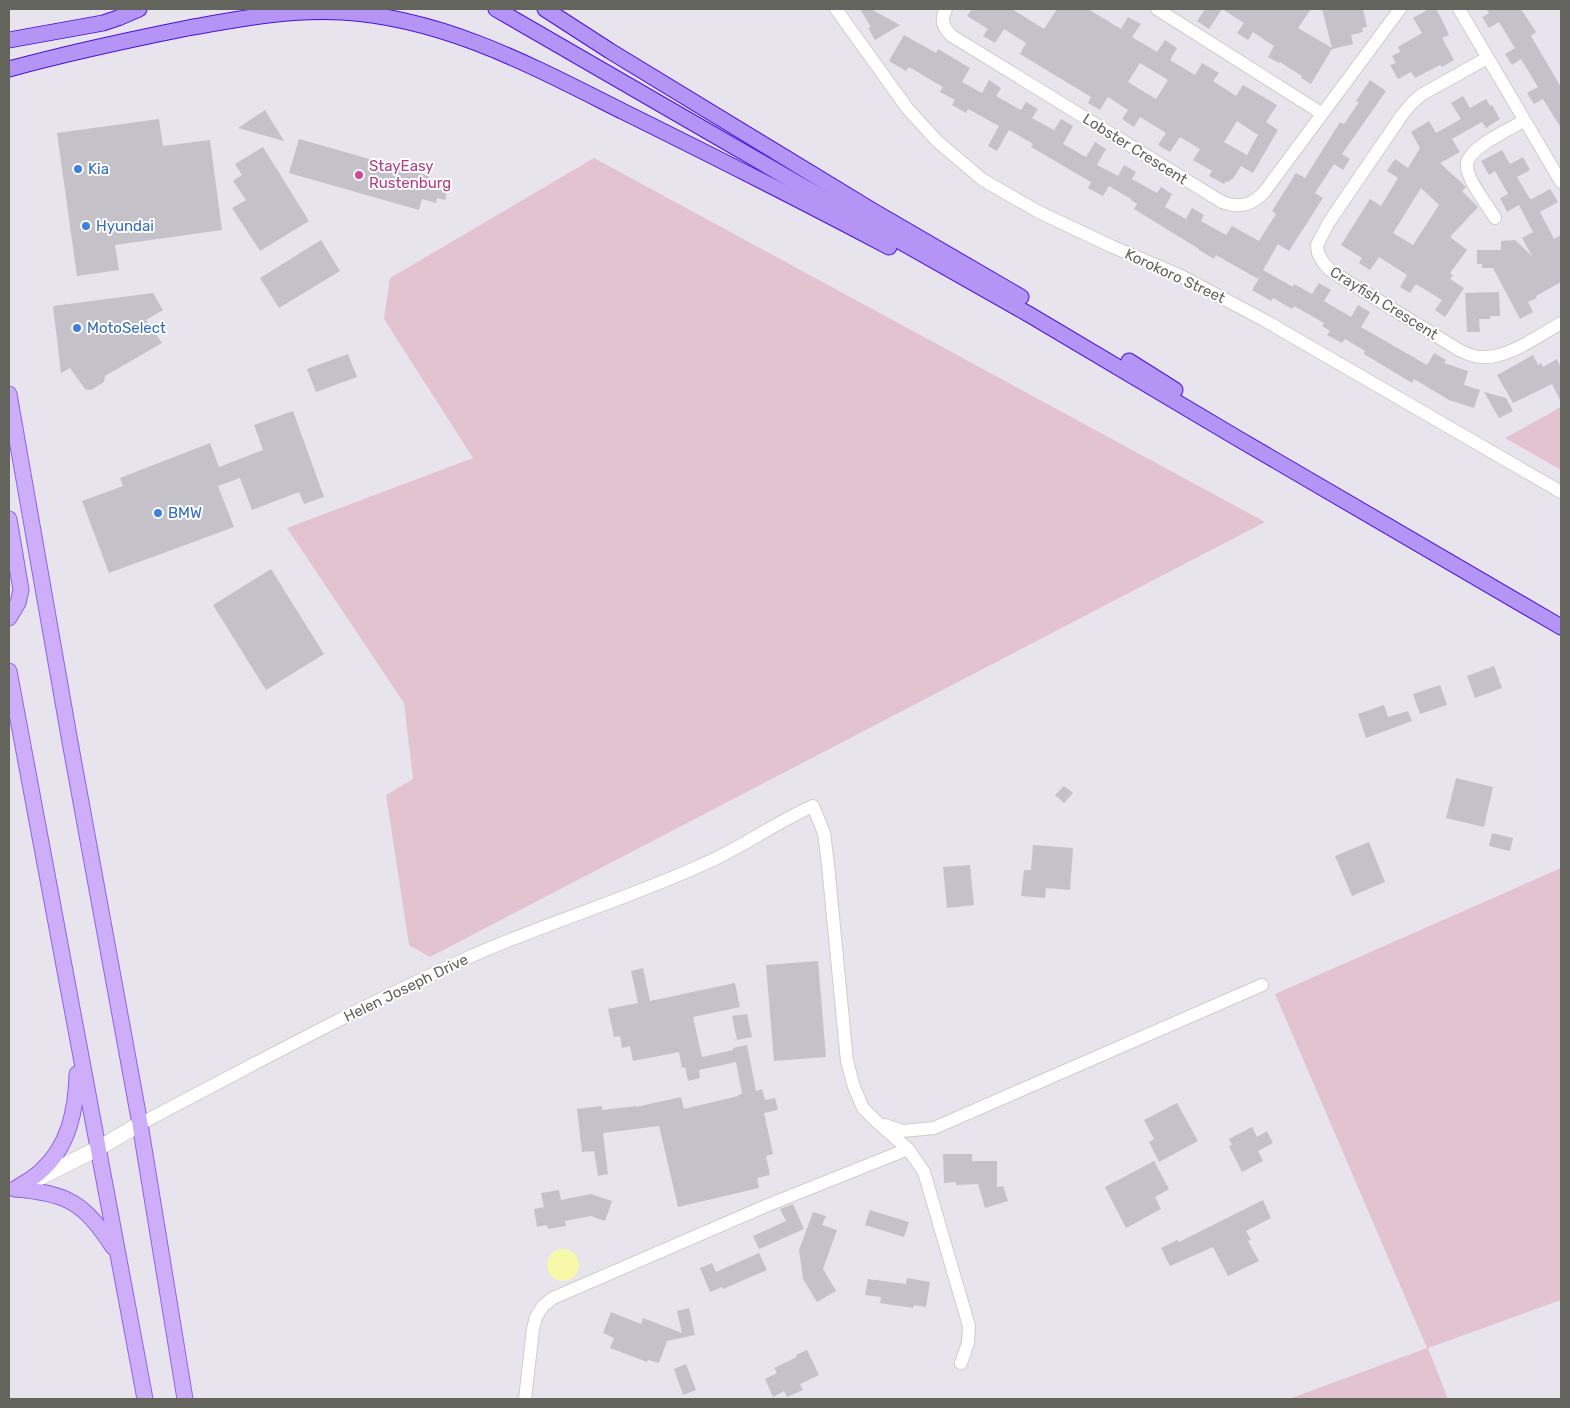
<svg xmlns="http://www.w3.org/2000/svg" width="1570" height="1408" font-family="Rubik,sans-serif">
<rect width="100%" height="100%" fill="#e8e4ee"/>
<g fill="#e4c3d0">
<polygon points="594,158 1265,522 430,957 409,945 386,795 413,779 404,703 287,528 473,458 384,319 390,278"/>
<polygon points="1561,407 1561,470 1505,438"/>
<polygon points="1561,868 1561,1300 1428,1348 1448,1399 1289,1399 1427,1348 1275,994"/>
</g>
<circle fill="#f7f9a9" cx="563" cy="1265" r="16"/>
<g fill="#c4c1c9" fill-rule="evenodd">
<polygon points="860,9 871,9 900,25 875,40 868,28 871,27"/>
<path d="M972 9H1012L1044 29 1057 9H1088L1121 29 1128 17 1141 24 1132 37 1157 52 1165 40 1177 48 1170 60 1195 75 1202 63 1219 73 1213 81 1236 96 1243 85 1277 105 1266 122 1278 130 1253 173 1241 166 1232 180 1231 179 1229 182 1226 181 1224 184 1209 176 1212 171 1193 160 1200 149 1180 137 1170 152 1158 145 1166 133 1140 117 1134 127 1122 119 1128 110 1108 97 1100 110 1088 103 1091 97 1020 54 1026 43 1004 29 995 43 983 36 988 29 967 16ZM1140 63 1168 80 1156 99 1128 82ZM1237 121 1258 135 1247 155 1224 142Z"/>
<polygon points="1205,9 1311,9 1298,28 1332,48 1322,9 1363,9 1367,27 1362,28 1363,32 1351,35 1353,44 1332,49 1311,84 1301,78 1302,76 1280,62 1279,63 1268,57 1274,46 1253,32 1248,40 1237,33 1244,23 1222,9 1209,29 1197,21"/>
<polygon points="1429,9 1436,9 1441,18 1449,35 1442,38 1454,60 1442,67 1440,65 1415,78 1411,72 1398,79 1390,65 1396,63 1392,56 1400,52 1398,47 1422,33 1413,18"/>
<polygon points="1486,9 1521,9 1536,32 1531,36 1561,87 1561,128 1543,99 1534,104 1527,93 1538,87 1521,59 1512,65 1505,54 1515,48 1499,22 1489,28 1482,17 1489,13"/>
<polygon points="904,35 936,53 938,49 970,68 962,82 982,93 989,80 1001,88 996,96 1021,110 1026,102 1038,109 1032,118 1054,130 1061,119 1073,126 1063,144 1086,157 1095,142 1106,149 1097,165 1118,176 1124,165 1136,172 1132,179 1157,193 1161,187 1172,194 1165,207 1186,219 1192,208 1204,215 1201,221 1226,235 1232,226 1259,241 1276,214 1272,211 1296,173 1305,178 1340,122 1344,124 1359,102 1356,101 1370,80 1386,91 1342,154 1350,159 1343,170 1334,164 1315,193 1323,198 1289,251 1278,244 1263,270 1293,287 1294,284 1312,294 1319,283 1331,290 1324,301 1351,317 1358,305 1370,312 1361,327 1427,365 1434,353 1446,360 1444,363 1468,371 1464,385 1480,390 1474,408 1449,400 1414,379 1412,383 1364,354 1365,351 1345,339 1342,343 1327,335 1330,331 1322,326 1324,323 1294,306 1292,309 1273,298 1271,301 1252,290 1261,275 1258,279 1216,255 1214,259 1199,250 1199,249 1134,209 1137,204 1131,200 1131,199 1109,186 1103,196 1088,188 1091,182 1031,147 1033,144 1009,130 997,151 988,146 999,126 968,109 966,113 952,105 955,100 940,92 943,87 909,67 906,71 889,61"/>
<path d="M1463 96 1470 108 1486 99 1490 106 1492 105 1500 119 1486 128 1482 122 1452 139 1460 152 1440 163 1466 187 1462 191 1478 207 1450 237 1467 250 1450 273 1453 275 1450 279 1464 288 1445 317 1435 310 1442 300 1416 284 1410 293 1400 287 1407 275 1379 257 1370 270 1359 263 1362 258 1341 245 1370 199 1381 206 1398 178 1387 171 1395 159 1408 168 1420 148 1411 132 1429 121 1436 133 1461 119 1451 103ZM1421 188 1439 205 1413 245 1393 233Z"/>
<polygon points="265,110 284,141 238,128"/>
<polygon points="159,119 163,146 210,140 222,230 115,245 119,270 77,276 57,133"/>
<polygon points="299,139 429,176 428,178 449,184 445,200 437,198 436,203 422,199 419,210 289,173"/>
<polygon points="263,147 309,221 260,251 232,208 246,200 233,181 242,175 235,164"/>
<polygon points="1502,150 1510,164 1523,157 1530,170 1517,177 1530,199 1532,199 1550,189 1558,202 1540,212 1554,239 1561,235 1561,282 1536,296 1537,298 1528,302 1533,312 1520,319 1493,268 1482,268 1482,264 1477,264 1477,250 1501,250 1501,241 1515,240 1532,256 1522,238 1533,232 1519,205 1507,212 1500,198 1508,194 1495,171 1489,175 1481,161"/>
<polygon points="321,240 340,271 279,308 260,278"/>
<polygon points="1499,292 1500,316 1490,316 1490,319 1479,319 1480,332 1467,332 1465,293"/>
<polygon points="153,293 163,310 146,320 162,343 105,376 104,382 91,390 85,389 70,368 61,373 53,306"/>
<polygon points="348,354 357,377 316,392 307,369"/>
<polygon points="1533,355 1538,365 1541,363 1543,367 1557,359 1561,368 1561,402 1552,384 1513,403 1497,375"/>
<polygon points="1484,392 1506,398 1513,411 1499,418"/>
<polygon points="293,411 324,497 304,504 299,492 252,510 240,478 218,486 234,527 109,573 82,501 123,486 120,478 210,443 219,467 263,450 254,425"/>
<polygon points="271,569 324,654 266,690 213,605"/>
<polygon points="1494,666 1502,688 1475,698 1467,676"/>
<polygon points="1440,685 1447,705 1420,714 1413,694"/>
<polygon points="1384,705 1388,717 1408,711 1412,721 1366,738 1358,714"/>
<polygon points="1456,778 1493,787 1484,827 1446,818"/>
<polygon points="1064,786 1073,793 1064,803 1055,795"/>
<polygon points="1492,833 1513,838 1510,851 1489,846"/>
<polygon points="1369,842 1385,882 1352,896 1335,856"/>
<polygon points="1033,845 1073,848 1070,890 1046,888 1045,898 1021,896 1024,870 1031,870"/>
<polygon points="970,865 974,905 947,908 943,867"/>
<polygon points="818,961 826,1057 774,1061 766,965"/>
<polygon points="643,968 650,1001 735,983 740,1007 693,1017 702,1057 733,1050 733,1048 747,1045 756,1091 762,1089 765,1100 775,1098 778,1110 764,1113 773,1154 766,1156 770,1175 757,1178 759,1188 678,1207 659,1126 603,1133 608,1174 598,1176 594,1151 582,1152 577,1109 602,1106 602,1110 636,1106 636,1107 681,1097 684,1109 738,1096 738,1095 742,1094 736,1062 699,1070 700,1078 688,1081 685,1067 682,1068 679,1052 633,1061 630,1046 622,1048 620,1036 614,1037 608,1009 638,1003 631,971"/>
<polygon points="747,1014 752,1037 737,1040 732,1016"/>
<polygon points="1177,1103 1198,1141 1159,1162 1149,1142 1154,1139 1144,1120"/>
<polygon points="1252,1127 1257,1137 1267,1131 1273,1143 1258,1151 1263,1161 1242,1172 1229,1146 1232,1145 1229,1139"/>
<polygon points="943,1154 972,1154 972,1161 997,1161 997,1187 1003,1186 1008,1201 985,1208 978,1184 956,1185 956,1182 944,1183"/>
<polygon points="1154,1161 1169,1189 1155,1197 1161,1209 1126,1228 1105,1187"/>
<polygon points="559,1190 561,1200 591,1194 612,1201 605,1221 591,1216 565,1221 566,1226 548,1229 547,1225 537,1227 534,1209 544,1207 541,1193"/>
<polygon points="1263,1200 1271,1218 1246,1231 1251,1240 1248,1241 1259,1261 1228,1276 1213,1247 1170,1266 1161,1248 1177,1240 1179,1242"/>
<polygon points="793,1204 804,1229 759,1249 753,1236 786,1221 780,1209"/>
<polygon points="870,1210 909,1222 904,1237 865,1225"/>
<polygon points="813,1212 826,1216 822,1225 837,1230 823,1269 836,1291 817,1302 803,1279 799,1250"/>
<polygon points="759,1253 767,1270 723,1289 722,1287 710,1292 700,1268 712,1263 716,1272"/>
<polygon points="907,1278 930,1282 926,1307 914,1305 913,1308 880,1303 881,1297 865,1295 868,1279 906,1284"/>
<polygon points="689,1308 695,1335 667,1341 659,1363 648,1360 647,1362 610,1348 614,1338 603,1333 611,1312 641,1324 643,1318 682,1333 677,1311"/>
<polygon points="807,1350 819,1375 800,1384 803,1390 787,1397 784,1391 773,1397 765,1379 777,1373 774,1368 797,1357 796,1355"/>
<polygon points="686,1364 696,1390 683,1395 674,1369"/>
</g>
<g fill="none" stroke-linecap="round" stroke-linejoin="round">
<g stroke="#cdcec8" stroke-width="14">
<g id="street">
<polyline points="836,9 907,108 937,141 983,180 1039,212 1111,246 1181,276 1264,320 1561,492"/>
<path d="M946 9C940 19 943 28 952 36L1222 202C1240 209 1253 205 1265 191L1400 9"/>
<polyline points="1157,9 1321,113"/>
<polyline points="1459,9 1561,182"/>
<path d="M1487 58 1421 95 1412 103 1402 115 1329 222 1317 245 1318 253 1323 262 1329 269 1339 276 1459 350C1467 354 1474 357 1482 357 1507 359 1540 335 1561 323"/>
<path d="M1495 218C1487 204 1469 183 1467 167 1464 149 1510 129 1524 121"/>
<path d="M140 1124C248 1067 356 1009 467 958 545 923 628 899 706 863 743 847 776 822 813 806L824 833 828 865 847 1061 854 1087 863 1108 878 1123 908 1149 924 1172 969 1326 968 1343 961 1363"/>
<polyline points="885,1125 902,1131 934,1128 1262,985"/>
<polyline points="525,1399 533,1329 536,1317 543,1306 553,1298 768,1205 908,1149"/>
</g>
</g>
<g stroke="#cecfc8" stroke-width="17">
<polyline id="secondary" points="33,1181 97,1149 140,1124"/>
</g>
<g stroke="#8c64e7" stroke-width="17">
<g id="primary">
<polyline points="9,394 70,742 140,1124 185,1399"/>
<polyline points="9,519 21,590 18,603 9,618"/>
<polyline points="9,671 145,1399"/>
<path d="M15 1189C24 1183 34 1178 41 1171 69 1146 76 1110 77 1074"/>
<path d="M15 1189C68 1193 84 1203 113 1247"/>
</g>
</g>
<g stroke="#4910e2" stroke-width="17">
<g id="highway">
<polyline points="496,9 797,183 1030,315 1237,438 1561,627"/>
<polyline points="545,9 610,51 873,211 1021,297"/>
<polyline points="9,40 103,23 118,18 139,9"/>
<path d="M9 69C68 53 128 40 188 28 239 19 290 9 342 12 445 18 534 67 624 112 713 156 802 201 889 247"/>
<polyline points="1129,361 1175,390"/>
</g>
</g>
<use href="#street" stroke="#fff" stroke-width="12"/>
<use href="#secondary" stroke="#fff" stroke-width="15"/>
<use href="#primary" stroke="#ceaef9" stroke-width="15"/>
<use href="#highway" stroke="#b494f5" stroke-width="15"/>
</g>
<g fill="#3f7fe0" stroke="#fff" stroke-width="2">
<circle cx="78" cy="169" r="5"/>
<circle cx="86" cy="226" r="5"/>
<circle cx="77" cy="328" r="5"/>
<circle cx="158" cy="513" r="5"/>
</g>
<circle fill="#d1479c" stroke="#fff" stroke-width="2" cx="359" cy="175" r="5"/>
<g text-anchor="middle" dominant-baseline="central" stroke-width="4" stroke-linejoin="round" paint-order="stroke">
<g font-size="15" fill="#63645c" stroke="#fff">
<text transform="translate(1135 149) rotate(32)">Lobster Crescent</text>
<text transform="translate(1175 276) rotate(25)">Korokoro Street</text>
<text transform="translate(1384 303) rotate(32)">Crayfish Crescent</text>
<text transform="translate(406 988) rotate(-26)">Helen Joseph Drive</text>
</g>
<g font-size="15" fill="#b23c85" stroke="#fff" text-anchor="start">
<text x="369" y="166">StayEasy<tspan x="369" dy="17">Rustenburg</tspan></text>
</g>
<g font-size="15" fill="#366cbe" stroke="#fff" text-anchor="start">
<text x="88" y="169">Kia</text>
<text x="96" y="226">Hyundai</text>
<text x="87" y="328">MotoSelect</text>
<text x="168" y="513">BMW</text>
</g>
</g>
<rect width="1570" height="1408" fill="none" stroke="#63645c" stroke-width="20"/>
</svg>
